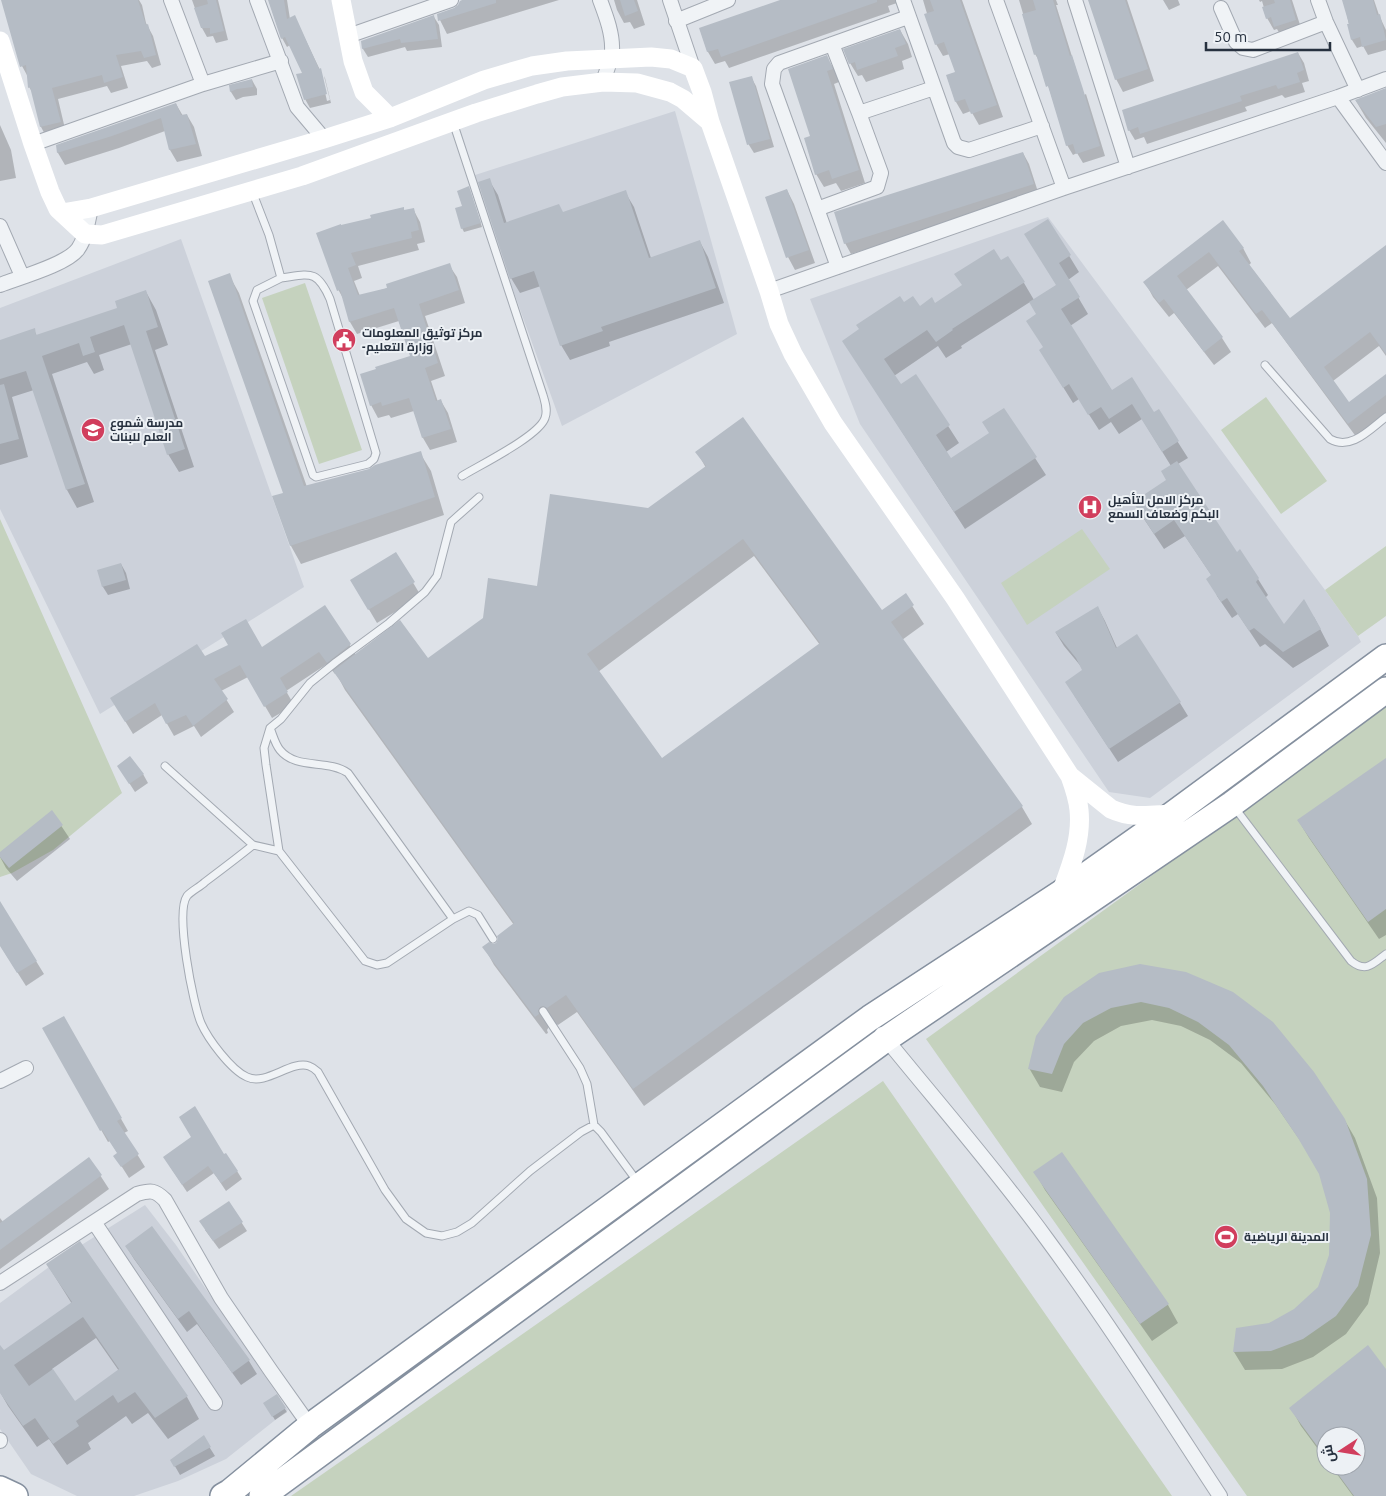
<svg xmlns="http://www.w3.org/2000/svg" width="1386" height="1496" viewBox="0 0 1386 1496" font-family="Ubuntu,Cairo,sans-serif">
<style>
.built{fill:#ccd1da}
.green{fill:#c5d2be;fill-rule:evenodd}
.shadow{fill:#0003;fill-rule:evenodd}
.building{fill:#b5bcc5;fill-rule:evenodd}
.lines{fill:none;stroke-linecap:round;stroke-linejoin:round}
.lane-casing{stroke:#a3a9b2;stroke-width:9}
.street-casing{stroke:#a3a9b2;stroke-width:16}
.highway-casing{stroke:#85909f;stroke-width:28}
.lane{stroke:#f0f3f6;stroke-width:7}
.street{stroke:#f0f3f6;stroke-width:14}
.secondary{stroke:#fff;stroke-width:19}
.highway{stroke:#fff;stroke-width:25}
.labels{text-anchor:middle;stroke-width:4;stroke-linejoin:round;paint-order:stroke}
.poi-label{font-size:12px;font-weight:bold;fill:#27313f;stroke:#edf1f5;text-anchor:start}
</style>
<rect width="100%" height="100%" fill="#dee2e8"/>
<!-- built -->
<path class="built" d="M675,111L737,334L562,426L472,176Z
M1048,217L1325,590L1358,636L1361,642L1150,798L1109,792L860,424L810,299Z
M181,239L304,587L100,714L0,509V308Z
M145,1205L176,1245L288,1410L226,1459L178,1481L134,1496H77L31,1474L0,1429V1303L64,1256Z"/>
<!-- green -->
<path class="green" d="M305,283L362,450L319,464L262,298Z
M1266,397L1327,481L1281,514L1221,430Z
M0,519L122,793L53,850L12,873L0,877Z
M1082,529L1110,569L1027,625L1001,583Z
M1386,546V616L1358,636L1325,590Z
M1386,706V1496H1247L926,1039ZM1326,1436H1356V1466H1326Z
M883,1081L1172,1496H291L370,1441Z"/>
<!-- shadow -->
<path class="shadow" d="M2,0H139L142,5L146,23L153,36L161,65L152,68L147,61L121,66L128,88L111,93L107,86L58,99L66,133L47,138L41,127L33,93L29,87L28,77L22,66Z
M192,0H218L228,40L216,43L213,36L207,37L202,28Z
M269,0H287L290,19L299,26L320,70L327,101L330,100L324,76L325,78L331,103L310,108L305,99L303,73L290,45L287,47L282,38Z
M467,0H559L447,34L440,20Z
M614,0H637L645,25L634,29L630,22L624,23L617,10Z
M784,0H896L897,3L888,6L890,12L729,68L725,61L715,64L708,52L701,29Z
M923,0H962L1003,117L979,125L971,111L963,114L956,102L947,76L956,73L950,54L943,56L936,44Z
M1019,0H1056L1058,5H1056L1084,95L1086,94L1105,156L1083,163L1077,153L1073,155L1067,145L1050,91L1040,62L1035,54Z
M1090,0H1127L1154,81L1123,92L1116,79Z
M1163,0H1178L1180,5L1169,10Z
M1259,0H1292L1302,31L1282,38L1277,29L1274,30L1267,18L1262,1L1260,2Z
M1344,0H1374L1379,15L1386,30V50L1368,55L1363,46L1357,48L1352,40Z
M434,17L439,25L442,47L407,51L405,47L368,57L363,49L362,42Z
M900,30L908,44L912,57L902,61L904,69L866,82L862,75L858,76L850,63Z
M1298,53L1304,63L1309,81L1302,83L1305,92L1285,98L1282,95L1245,107L1247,111L1147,144L1144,137L1135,140L1129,130Z
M826,57L834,69L839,82L834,84L865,183L841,191L836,183L824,187L816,174L811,137Z
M751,77L756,86L774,147L754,153L749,145L730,83Z
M252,80L257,89V95L243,97L236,100L231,92V86Z
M1386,90V143L1366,118L1356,101Z
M176,104L183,116L187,115L194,127L202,156L177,162L170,150L165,131L119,148L65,165L58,153L57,146Z
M0,125L11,150L16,178L0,181Z
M1023,153L1029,164L1039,195L851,254L845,243Z
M489,180L498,195L507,224L563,213L625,192L634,207L651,258L700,242L708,257L724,303L609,342L610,346L570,360L561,345L541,286L520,293L511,278Z
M787,190L794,204L815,263L795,270L788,257Z
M470,191L482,227L464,232L462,228L464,207Z
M403,208L405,211L413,209L420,222L425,242L417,244L419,250L358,266L362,278L354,281L360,296L388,288L449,265L457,277L465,303L425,316L445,376L431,381L438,402L441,401L448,413L457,442L430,450L423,438L414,411L391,418L389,415L378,418L371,405L412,357L399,321L357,334L350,322L344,300L339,291L317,234L373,219Z
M1048,221L1079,272L1068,280L1088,314L1070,326L1112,391L1154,414L1158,411L1188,458L1178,464L1236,554L1258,579L1268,595L1265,598L1284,626L1314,617L1329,646L1293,668L1265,644L1260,647L1238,614L1232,618L1217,596L1212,576L1185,536L1164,549L1144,519L1168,480L1171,466L1142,419L1119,434L1111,422L1099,430L1079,399L1073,403L1050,366L1044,348L1038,315L1030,302L961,346L962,348L946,358L938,346L894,376L900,386L916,376L959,443L946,452L951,460L990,434L1004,410L1046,475L965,529L844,342L904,303L919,307L935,304L1001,262L1024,283L1034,300L1057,285Z
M1223,222L1243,248L1251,263L1249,265L1290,319L1386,253V356L1379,346L1333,381L1349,404L1386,376V416L1357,438L1272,323L1265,328L1218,266L1186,290L1222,338L1231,352L1214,365L1174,313L1169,317L1153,297L1145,282Z
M229,275L239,293L307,487L370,470L420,453L431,471L444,515L301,564L291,546L274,497L284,494Z
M146,292L156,310L168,345L155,350L194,467L179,472L168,454L132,344L99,355L104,370L94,374L87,362L52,374L94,502L77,508L67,490L34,390L12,397L28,457L0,465V357L34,330L37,336L119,309Z
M697,452L882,612L905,595L924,624L902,640L1022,807L1032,824L644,1106L577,1012L558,1025L554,1023L550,1025L547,1030L548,1033L546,1034L494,965L484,947L497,944L514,925L345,690L336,673L335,674L327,664L286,691L294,705L272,718L248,677L221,691L234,712L201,737L194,726L174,736L162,715L133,734L119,711L204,657L262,649L325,607L356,655L427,660L538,587L706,468ZM754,556L820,645L662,759L598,672Z
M396,554L421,596L377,623L352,581Z
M121,564L126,573L130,589L108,595L103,587L99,571Z
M1098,608L1105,621L1117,648L1180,703L1188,716L1118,762L1074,695L1084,670L1064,646L1056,633Z
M1386,769V935L1379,939L1309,838L1298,820Z
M143,774L148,783L135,792L124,775Z
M52,812L70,839L17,881L6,868L0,857V853Z
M0,913L36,961L44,974L26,986L0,945Z
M1140,965L1344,1119L1355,1138L1377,1198L1380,1253L1368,1304L1346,1334L1313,1357L1282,1369L1245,1370L1234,1352L1270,1324L1295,1310L1319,1288L1330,1256L1331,1213L1320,1174L1308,1152L1275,1104L1241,1063L1210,1040L1181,1026L1152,1020L1121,1026L1094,1041L1074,1062L1062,1092L1040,1087L1029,1068Z
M63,1017L128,1131L124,1133L145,1167L129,1178L115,1156L118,1154L110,1141L108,1142L44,1029Z
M224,1156L237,1171L242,1179L226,1191L214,1173L187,1192L169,1165Z
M89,1158L109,1189L0,1269V1218L3,1222Z
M1035,1172L1168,1305L1178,1323L1152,1341L1045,1190Z
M229,1203L247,1231L219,1249L205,1230Z
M80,1243L187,1397L199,1419L168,1439L148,1413L132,1424L126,1416L88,1443L91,1449L67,1465L49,1439L37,1447L8,1406L0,1392V1355L72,1304L47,1264ZM96,1338L119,1371L75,1402L52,1369Z
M126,1246L249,1361L257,1374L241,1385L197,1324L187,1332L134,1259Z
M1386,1371V1496H1353L1331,1466H1356V1436H1326V1460L1301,1426L1291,1408Z
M276,1396L287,1412L275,1420L265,1403Z
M203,1437L215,1456L180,1475L172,1461Z"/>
<!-- building -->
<path class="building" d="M1,0H138L146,25L148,24L156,55L144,58L141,51L116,55L123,77L104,83L102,75L52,88L61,122L40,127L30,87L28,88L26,65L20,67Z
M207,0H216L224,31L210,34V28H201L194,8L208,4Z
M268,0H284L287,19L295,15L319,69L321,68L327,94L304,100L296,74L302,73L285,37L281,39Z
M462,0H496V3L438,21L437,14L454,8L458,5L460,1Z
M620,0H634L638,11L625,16Z
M780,0H877V2L721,57L718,49L707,52L699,28Z
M930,0H960L997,105L971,114L965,99L955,102L946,75L955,72L944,42L935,45L924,14L934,11Z
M1033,0H1053L1070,56L1072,55L1083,89L1100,146L1076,154L1073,144L1066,146L1048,86L1046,87L1036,54L1034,55L1022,14L1036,10Z
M1088,0H1125L1148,69L1115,80Z
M1274,0H1290L1296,20L1274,27L1271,17L1266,19L1262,7L1275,3Z
M1342,0H1373L1377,15L1380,14L1386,40L1362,47L1360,37L1351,40L1347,24H1349Z
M434,15L438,39L401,43L400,39L362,49L361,41Z
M900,29L906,44L895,48L898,56L857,70L855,62L849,64L843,49Z
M1298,52L1304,70L1297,73L1300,82L1278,89L1276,85L1240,96L1242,101L1140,134L1138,127L1128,131L1122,110Z
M827,55L833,69L827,71L859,170L832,179L829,170L815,175L804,138L810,136L788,69Z
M752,76L770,139L747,145L729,82Z
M252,79L253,87L237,89L230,92L229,85Z
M1386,88V124L1376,127L1355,100Z
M176,103L181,115L187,114L196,144L169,150L161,118L112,136L57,153L56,145Z
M1023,152L1034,184L844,244L834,212Z
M490,178L504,223L559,204L563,212L626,190L649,258L700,240L716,288L601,327L603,331L560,346L534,271L510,279L478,182Z
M469,186L481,223L461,229L455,208L462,206L457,191Z
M787,189L809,250L786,258L765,197Z
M404,207V210L414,208L419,230L411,232L412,238L351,253L356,265L348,268L358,295L387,288L386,284L450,263L459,290L419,304L438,363L425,368L436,401L441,399L451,429L422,438L409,398L382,406L381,402L370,406L360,374L376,369L375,367L410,356L394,308L349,322L340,290L337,291L316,233L341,224V225L371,218L370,215Z
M1048,219L1071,255L1059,263L1080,297L1061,309L1112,390L1132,377L1154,412L1159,409L1179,441L1162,452L1132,404L1109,419L1101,407L1088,415L1069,384L1063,388L1039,350L1043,347L1026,321L1036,314L1029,302L1056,285L1024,234Z
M1223,220L1244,248L1239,251L1290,318L1386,245V354L1370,332L1324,367L1349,402L1386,374V395L1348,424L1262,310L1256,314L1209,252L1177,276L1223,337L1204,352L1164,299L1159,303L1143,282Z
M994,249L1001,260L1008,256L1025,282L952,329L953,330L936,342L927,330L884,359L901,384L916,374L950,425L936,435L951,458L989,433L982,422L1004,408L1037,457L954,512L842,341L859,329L856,325L900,296L904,302L913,296L920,306L932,297L935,303L962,285L954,274Z
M230,273L304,486L369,469L375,465L421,451L435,497L290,546L272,496L283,493L208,281Z
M146,290L158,327L146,331L185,449L167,455L124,325L90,337L95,352L83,356L79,343L42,356L85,484L66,490L26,371L0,379V340L35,328L36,335L117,308L115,301Z
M4,384L19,439L0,444V385Z
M743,417L882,610L906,593L914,605L891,622L1023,806L633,1089L566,995L547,1008L543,1006L540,1007L538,1011L539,1014L535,1017L482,947L489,942L493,944L496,943L498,939L497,936L514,923L333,671L400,620L428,658L483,618L488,578L537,586L550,494L648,508L706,466L695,452ZM743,539L820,643L662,758L587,654Z
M1177,461L1237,552L1240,549L1259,578L1256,582L1284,624L1304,599L1321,629L1283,652L1254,628L1249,631L1227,598L1221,602L1206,579L1211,575L1174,520L1154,534L1133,502L1166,480L1161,471Z
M396,552L415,582L368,610L350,580Z
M121,563L126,580L102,587L97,570Z
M325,605L351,644L327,663L319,652L280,678L288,692L264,707L240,665L214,679L228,699L193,726L186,715L166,724L155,703L125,722L110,698L197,644L205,656L228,645L221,633L246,619L262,647Z
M1098,606L1116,648L1137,634L1181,702L1109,749L1065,682L1082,670L1076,658L1055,632Z
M130,756L144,774L129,784L117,766Z
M1386,758V909L1368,922L1297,820Z
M52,810L63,825L9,868L0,857V852Z
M0,901L37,961L17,973L0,946Z
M1140,964L1186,972L1233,992L1273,1022L1314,1072L1345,1119L1367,1179L1371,1235L1358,1286L1336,1316L1303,1339L1271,1351L1233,1352L1236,1328L1269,1323L1294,1309L1318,1287L1329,1255L1330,1213L1319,1174L1298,1138L1263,1086L1229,1045L1198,1022L1169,1008L1141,1002L1111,1008L1083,1023L1064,1044L1052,1074L1028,1069L1036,1036L1064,997L1099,973Z
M64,1016L122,1118L117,1121L139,1154L121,1167L113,1156L117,1153L102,1130L100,1131L42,1028Z
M195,1106L224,1154L226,1153L238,1171L221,1183L208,1166L182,1185L163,1157L191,1137L179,1117Z
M1062,1152L1169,1304L1140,1324L1033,1172Z
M89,1157L102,1175L0,1250V1223Z
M229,1201L243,1222L213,1241L199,1221Z
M152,1226L250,1360L232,1373L189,1311L178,1319L125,1246Z
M80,1241L188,1396L155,1418L135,1392L118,1403L113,1395L76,1421L79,1426L53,1444L35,1418L23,1426L0,1393V1345L4,1350L72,1302L46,1264ZM83,1317L119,1369L75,1401L53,1369L29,1386L14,1365Z
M1368,1345L1386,1369V1496H1354L1332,1466H1356V1436H1326V1458L1289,1408Z
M277,1394L286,1408L272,1417L263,1403Z
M204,1435L211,1447L174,1467L170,1460Z"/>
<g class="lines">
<!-- lane casing -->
<g class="lane-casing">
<path id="lane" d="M453,122L543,395C545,402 548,410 545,418C539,436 480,465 462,476
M252,191L269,235L281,278C310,274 317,269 330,299L376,453L374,459L368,464L316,477L313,475L253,301L257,290L281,278
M1265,365L1330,439C1351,451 1370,429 1386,417
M479,497L451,522L437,576L425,592L389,623L336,662L310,683L281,719L270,728C273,735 275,744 280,750C296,770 328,759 348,773L453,919L469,911L478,915L493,939
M270,728L264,748L266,765L279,851
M165,766L253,845
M1235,808L1351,961C1366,973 1373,964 1386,954
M453,919L387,963L377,965L365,961L279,851L253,845C237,858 221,870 205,882C200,887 191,891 187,896C175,913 193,1004 201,1023C208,1039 231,1070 247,1077C266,1086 291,1060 309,1066C312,1067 316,1070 318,1072L385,1190L406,1219L426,1233L442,1236L457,1232L472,1223L530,1171L581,1132L594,1125L601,1132L637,1181
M543,1011L580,1068L587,1084L594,1125"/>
</g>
<!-- street casing -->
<g class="street-casing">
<path id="street" d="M171,0L203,84
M257,0L297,107L324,139
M600,0C606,16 613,34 612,51C611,61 606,72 603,82
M670,0L693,68
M903,0L954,143L958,147L969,150L1042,126
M996,0L1064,188
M1075,0L1128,167
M1318,0L1326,22L1358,90
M1221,8L1236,42L1243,48L1253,50L1326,22
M676,21L728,0
M348,36L451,0
M1338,97L1386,163
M859,113L934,88
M33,144L203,84L281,61
M817,209L877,187L881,173L859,113L832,44
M0,226L22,276
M838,267L772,84L774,69L779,63L908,17
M0,285C18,278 68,264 78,249C86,238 88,221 91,208
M769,291L1064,188L1338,97L1386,79
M882,1034C937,1102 995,1168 1046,1238C1108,1322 1163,1409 1220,1496
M0,1081L26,1068
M94,1222L215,1403
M0,1283L137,1194C151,1190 155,1190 165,1200L221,1298L271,1371L310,1426
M0,1440V1441"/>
</g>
<!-- highway casing -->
<g class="highway-casing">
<path id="highway" d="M0,1489L15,1496
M223,1496L230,1492L310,1426L870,1018L1061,893L1173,814L1386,657
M262,1496L886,1039L1232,804L1386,690"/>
</g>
<!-- lane -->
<use href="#lane" class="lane"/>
<!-- street -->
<use href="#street" class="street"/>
<!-- secondary -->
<path class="secondary" d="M341,0L353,61L364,92L390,118
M0,41L33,144L50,192L58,209L85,234L102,235L302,176L476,113L537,94L562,87L603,82L637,83L670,92L683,99L710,122
M62,213L91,208L324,139L390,118L484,80L532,66L567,61L651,57L671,59L693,68L702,92L710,122L769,291L779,324L793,354L833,423L955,598L1070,776C1074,787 1078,799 1079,810C1082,839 1071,866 1061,893
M1070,776L1111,809C1133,819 1150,815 1173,814"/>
<!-- highway -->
<use href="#highway" class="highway"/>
</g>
<!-- icons -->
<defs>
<g id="civic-disc" transform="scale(1.25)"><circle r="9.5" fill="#d13e5d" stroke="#edf1f5"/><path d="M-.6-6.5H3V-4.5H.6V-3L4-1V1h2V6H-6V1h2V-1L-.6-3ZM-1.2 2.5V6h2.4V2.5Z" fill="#fff"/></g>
<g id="school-disc" transform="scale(1.25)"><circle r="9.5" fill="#d13e5d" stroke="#edf1f5"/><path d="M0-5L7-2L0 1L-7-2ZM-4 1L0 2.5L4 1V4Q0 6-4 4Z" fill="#fff"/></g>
<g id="hospital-disc" transform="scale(1.25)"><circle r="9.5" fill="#d13e5d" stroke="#edf1f5"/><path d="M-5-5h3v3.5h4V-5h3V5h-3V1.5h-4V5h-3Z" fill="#fff"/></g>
<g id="stadium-disc" transform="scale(1.25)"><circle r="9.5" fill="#d13e5d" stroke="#edf1f5"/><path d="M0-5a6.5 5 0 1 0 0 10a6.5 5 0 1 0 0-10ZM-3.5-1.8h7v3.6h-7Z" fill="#fff"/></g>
</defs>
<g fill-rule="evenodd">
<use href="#civic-disc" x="344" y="340"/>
<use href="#school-disc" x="93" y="430"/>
<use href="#hospital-disc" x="1090" y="507"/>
<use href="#stadium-disc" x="1226" y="1237"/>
</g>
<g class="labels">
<!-- poi labels -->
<g class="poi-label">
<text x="362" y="337">مركز توثيق المعلومات<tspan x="362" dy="14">-وزارة التعليم</tspan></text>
<text x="110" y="427">مدرسة شموع<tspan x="110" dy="14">العلم للبنات</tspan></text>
<text x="1108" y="504">مركز الامل لتأهيل<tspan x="1108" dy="14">البكم وضعاف السمع</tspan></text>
<text x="1244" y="1241">المدينة الرياضية</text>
</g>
</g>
<!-- north arrow -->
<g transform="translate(1341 1451) rotate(258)"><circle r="24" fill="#edf1f5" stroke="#9ea4ac"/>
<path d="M0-4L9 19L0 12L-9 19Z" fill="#d13e5d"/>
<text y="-8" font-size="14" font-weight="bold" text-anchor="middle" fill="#27313f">ش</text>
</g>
<!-- scale -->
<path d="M1206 42v8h124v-8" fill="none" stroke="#27313f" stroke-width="2.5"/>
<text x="1214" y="42" font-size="15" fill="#27313f" stroke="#edf1f5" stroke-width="4" paint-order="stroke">50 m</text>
</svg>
